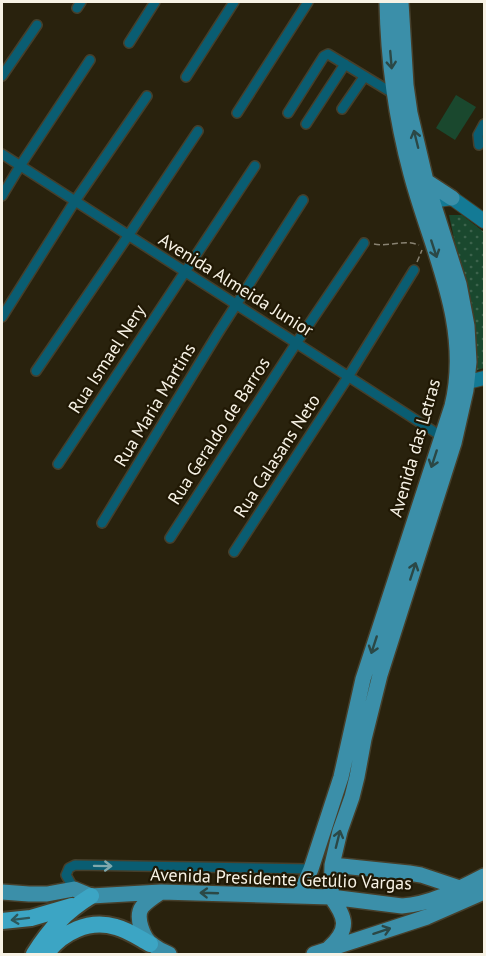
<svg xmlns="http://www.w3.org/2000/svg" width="486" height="956" viewBox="0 0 486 956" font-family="'PT Sans',sans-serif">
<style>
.grass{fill:url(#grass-dots)}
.pitch{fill:#1a482e}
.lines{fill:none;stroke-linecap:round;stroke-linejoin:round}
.street-casing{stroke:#463f2b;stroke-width:12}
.secondary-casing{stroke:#463f2b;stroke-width:16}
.primary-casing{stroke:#463f2b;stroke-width:18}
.highway-casing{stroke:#463f2b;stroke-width:20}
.path{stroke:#898372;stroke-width:1.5;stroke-dasharray:6 3;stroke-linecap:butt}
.street{stroke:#0a5d72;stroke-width:9}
.secondary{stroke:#137a95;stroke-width:14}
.primary{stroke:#3b8fa9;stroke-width:15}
.highway{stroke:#3ca5c4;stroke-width:16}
.oneway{stroke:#2b4846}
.oneway2{stroke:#80a8ac}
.oneway3{stroke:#2d575a}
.labels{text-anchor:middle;stroke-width:4.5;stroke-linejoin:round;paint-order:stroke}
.street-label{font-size:18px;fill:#f7f2e5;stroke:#201804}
</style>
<defs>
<pattern id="grass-dots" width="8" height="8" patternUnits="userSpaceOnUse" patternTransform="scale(1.5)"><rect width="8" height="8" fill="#1a482e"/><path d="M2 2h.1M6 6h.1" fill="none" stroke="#3c634c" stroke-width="1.8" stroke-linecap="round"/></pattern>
</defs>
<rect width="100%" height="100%" fill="#29220d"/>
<!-- grass -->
<path class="grass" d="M449,215H462L484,232V368L474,371L468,304Z"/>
<!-- pitch -->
<path class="pitch" d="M456,95L476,107L455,140L436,128Z"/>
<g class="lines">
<!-- street casing -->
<g class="street-casing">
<path id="street" d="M77,8L81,2
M129,43L155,2
M2,76L37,25
M186,77L234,2
M342,109L364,77
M237,113L308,2
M288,113L324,56L328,54L394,94
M306,124L345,64
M479,145L478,135L484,124
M2,154L444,438
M2,196L20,166L90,60
M2,317L75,201L147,96
M36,371L128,236L198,131
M58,464L255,166
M102,523L218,333L303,200
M170,538L297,342L364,243
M234,552L348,377L414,270
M74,889L66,875L69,868L75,865L311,869"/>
</g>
<!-- secondary casing -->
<g class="secondary-casing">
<path id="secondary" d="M423,207L438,200L452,198L484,221
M458,383L468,382L484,378"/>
</g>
<!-- primary casing -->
<g class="primary-casing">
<path id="primary" d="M426,181L452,198
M332,865L409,873L421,875L460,888
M2,892L29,894H47L74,889L91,896L161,892L331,897L402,906C431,904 459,889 484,876
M161,892C155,896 147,901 142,907C135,917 143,939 153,945C158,949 164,952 169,954
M299,896L311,869L341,777L363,679L452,406C472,325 431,250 411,174C396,118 388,60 387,2
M331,897L332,865L340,831L352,797L357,777L364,739L380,675L454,443L466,390L469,362L467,326L459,284L426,181L410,113L406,85L401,2
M329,948C350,929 346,917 331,897
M314,954L427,917L484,892"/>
</g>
<!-- highway casing -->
<g class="highway-casing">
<path id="highway" d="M2,921L31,918L72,906
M34,954C50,929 65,912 91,896
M46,954C62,932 89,919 116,927C128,930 139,938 150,944"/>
</g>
<!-- path -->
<path class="path" d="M374,244C390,247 404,239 419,245
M417,262L422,250"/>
<!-- street -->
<use href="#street" class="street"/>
<!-- secondary -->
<use href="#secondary" class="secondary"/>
<!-- primary -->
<use href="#primary" class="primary"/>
<!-- highway -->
<use href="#highway" class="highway"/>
</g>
<!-- one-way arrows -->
<defs><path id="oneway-shaft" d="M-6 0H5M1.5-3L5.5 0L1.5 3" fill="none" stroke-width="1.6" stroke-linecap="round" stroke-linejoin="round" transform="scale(1.5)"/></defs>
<g class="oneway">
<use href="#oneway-shaft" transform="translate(391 60) rotate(85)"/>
<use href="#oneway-shaft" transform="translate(416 139) rotate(-104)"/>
<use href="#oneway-shaft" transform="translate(434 249) rotate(72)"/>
<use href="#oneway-shaft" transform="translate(434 459) rotate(108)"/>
<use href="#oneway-shaft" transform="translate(413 571) rotate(-72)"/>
<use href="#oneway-shaft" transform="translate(374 645) rotate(108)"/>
<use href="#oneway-shaft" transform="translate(338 839) rotate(-76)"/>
<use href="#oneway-shaft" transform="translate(209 893) rotate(-178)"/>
<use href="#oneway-shaft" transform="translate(382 931) rotate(-18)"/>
</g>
<use class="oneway2" href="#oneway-shaft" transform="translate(103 866) rotate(1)"/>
<use class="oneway3" href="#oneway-shaft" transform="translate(20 919) rotate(173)"/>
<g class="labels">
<!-- street labels -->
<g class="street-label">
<text transform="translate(236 285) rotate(32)" y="6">Avenida Almeida Junior</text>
<text transform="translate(107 359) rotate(-57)" y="6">Rua Ismael Nery</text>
<text transform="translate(155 405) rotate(-59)" y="6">Rua Maria Martins</text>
<text transform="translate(219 431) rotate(-57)" y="6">Rua Geraldo de Barros</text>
<text transform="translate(415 448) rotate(-74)" y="6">Avenida das Letras</text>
<text transform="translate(277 456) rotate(-57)" y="6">Rua Calasans Neto</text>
<text transform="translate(281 879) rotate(2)" y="6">Avenida Presidente Getúlio Vargas</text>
</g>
</g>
<!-- border -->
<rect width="486" height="956" fill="none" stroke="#f7f2e5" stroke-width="6"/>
</svg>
